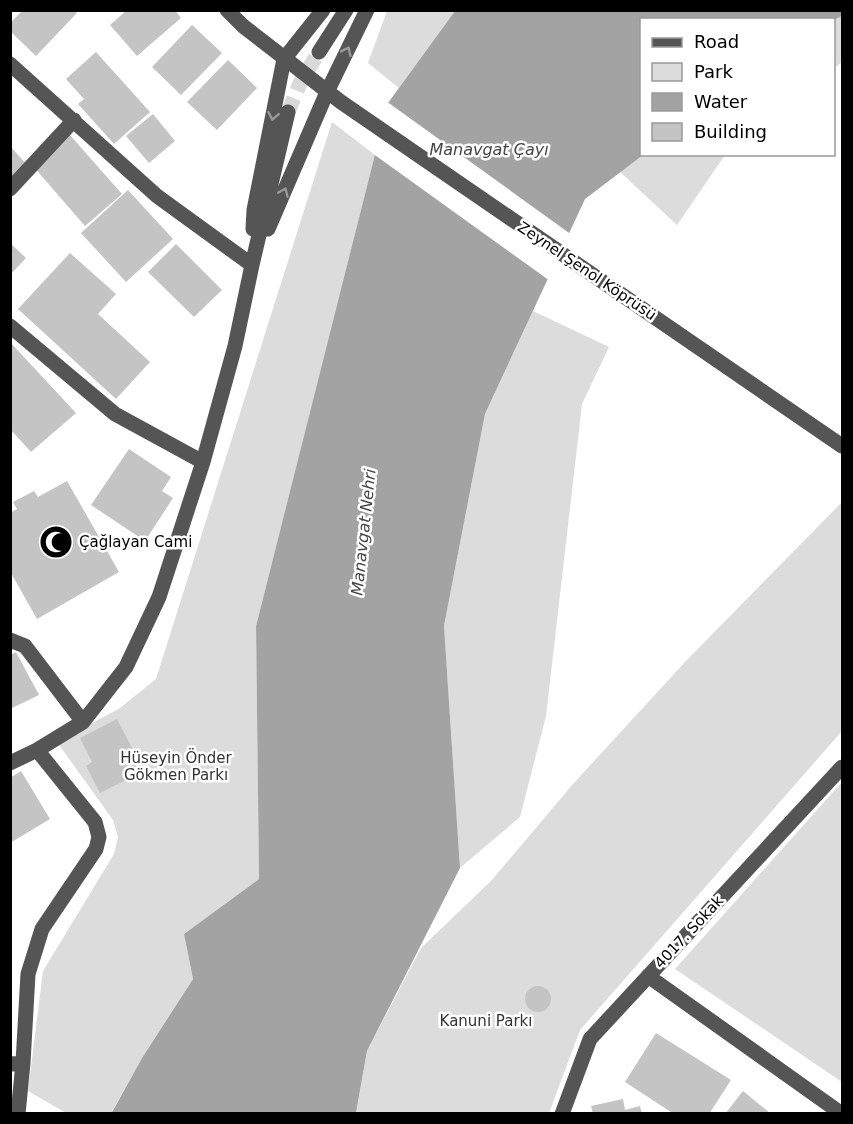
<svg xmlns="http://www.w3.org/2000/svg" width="853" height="1124" viewBox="0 0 853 1124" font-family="'DejaVu Sans',sans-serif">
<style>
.green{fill:#dcdcdc}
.water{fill:#a3a3a3}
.pier{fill:#fff}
.building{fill:#c4c4c4}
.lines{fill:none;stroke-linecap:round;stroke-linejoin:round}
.minor-tunnel{stroke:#d9d9d9;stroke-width:15;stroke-dasharray:15 8;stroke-linecap:butt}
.minor{stroke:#555;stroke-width:15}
.oneway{stroke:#999}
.labels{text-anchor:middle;stroke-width:5;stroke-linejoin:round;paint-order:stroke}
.street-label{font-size:15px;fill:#000;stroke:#fff}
.poi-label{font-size:15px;fill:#000;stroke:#fff;text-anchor:start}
.park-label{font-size:15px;fill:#333;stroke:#fff}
.water-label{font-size:16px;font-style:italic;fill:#444;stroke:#fff}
</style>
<rect width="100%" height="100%" fill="#fff"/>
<!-- green -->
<path class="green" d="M387,11H455L399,88L368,63Z
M842,16V62L834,68V20Z
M332,122L375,155L256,626L259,879L184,934L193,979L142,1058L111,1113H66L28,1091L43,971L114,854L118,837L113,820L57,742L120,708L156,679Z
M643,155V154L725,155L677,225L620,172Z
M533,311L609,347L582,404L546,716L520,817L460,868L444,626L485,414Z
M842,502V731L580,1030L549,1113L356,1114L367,1051L421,948L491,881L573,784L685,662Z
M842,782V1082L675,969Z"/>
<!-- water -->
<path class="water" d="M455,11H842V16L834,20H642L643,155L585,199L485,414L444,626L460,868L367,1051L356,1113L111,1114L142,1058L193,979L184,934L259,879L256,626L388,103Z"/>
<!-- pier -->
<path class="pier" d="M386,101L572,235L550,281L372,153Z"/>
<!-- building -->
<path class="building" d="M23,10H74L77,13L36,56L10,31V23Z
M127,10H175L181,18L137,56L110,25Z
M192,25L222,53L181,95L152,67Z
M96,52L150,112L114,144L78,104L84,99L66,79Z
M228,60L257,88L217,130L187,102Z
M153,114L175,141L149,163L126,136Z
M69,134L122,194L85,226L33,166Z
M10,146L28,166L10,181Z
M128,190L173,239L126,282L81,233Z
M10,243L26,258L10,275Z
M176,244L222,290L194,317L148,272Z
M70,253L116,294L98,314L150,362L116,399L18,309Z
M10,342L76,413L31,452L10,429Z
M129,449L171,477L162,491L173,498L145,541L91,505Z
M67,481L119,572L37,619L10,571V513L17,509L13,502L34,491L38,497Z
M16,652L39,695L10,709V655Z
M117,719L144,771L100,793L86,766L92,762L80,738Z
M21,771L50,819L10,843V778Z
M525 999a13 13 0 1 1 26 0a13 13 0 1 1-26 0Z
M656,1033L731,1080L709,1114H674L625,1082Z
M743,1091L771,1114H725Z
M623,1099L625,1110L640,1106L642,1114H593L591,1106Z"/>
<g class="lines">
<!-- minor-tunnel -->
<path class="minor-tunnel" d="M288,112L301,81L319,52"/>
<!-- minor -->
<path class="minor" d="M227,10L243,26L341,102L842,446
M319,52L346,10
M10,64L157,196L252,265
M10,189L74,120
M253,229L254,210L284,59L323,10
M268,229L327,92L367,10
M10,326L115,414L203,462
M10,640L25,646L83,722
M10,763L37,750L83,722L126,667L159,597L203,462L235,346L252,265L288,112
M648,976L842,1114
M10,1064L23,1063L28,974L42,929L96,849L99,837L95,822L37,750
M18,1114L23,1063
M562,1114L590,1039L842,767"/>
</g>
<!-- one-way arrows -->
<defs><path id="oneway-chevron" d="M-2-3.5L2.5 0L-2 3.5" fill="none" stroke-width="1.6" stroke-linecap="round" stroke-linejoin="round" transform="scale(1.5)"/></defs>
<g class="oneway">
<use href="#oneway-chevron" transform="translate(347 51) rotate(-64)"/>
<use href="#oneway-chevron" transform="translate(273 116) rotate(101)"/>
<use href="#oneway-chevron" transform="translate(284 192) rotate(-67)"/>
</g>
<!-- icons -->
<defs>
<g id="mosque-disc" transform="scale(1.725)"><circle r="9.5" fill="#000" stroke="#fff"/><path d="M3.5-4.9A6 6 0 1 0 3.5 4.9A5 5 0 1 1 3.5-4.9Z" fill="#fff"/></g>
</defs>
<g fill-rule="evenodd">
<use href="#mosque-disc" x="56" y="542"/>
</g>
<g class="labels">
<!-- street labels -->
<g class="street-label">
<text transform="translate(587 271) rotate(34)" y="5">Zeynel Şenol Köprüsü</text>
<text transform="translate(689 932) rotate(-47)" y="5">4017. Sokak</text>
</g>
<!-- poi labels -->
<g class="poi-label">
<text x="79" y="547">Çağlayan Cami</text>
</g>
<!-- park labels -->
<g class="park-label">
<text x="176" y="763">Hüseyin Önder<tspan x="176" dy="17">Gökmen Parkı</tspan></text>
<text x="486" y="1026">Kanuni Parkı</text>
</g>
<!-- water labels -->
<g class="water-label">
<text x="489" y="155">Manavgat Çayı</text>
<text transform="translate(363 532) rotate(-84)" y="6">Manavgat Nehri</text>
</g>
</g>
<!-- border -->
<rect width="853" height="1124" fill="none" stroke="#000000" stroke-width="24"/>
<!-- legend -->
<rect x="640" y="18" width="195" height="138" fill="#ffffff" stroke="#999999" stroke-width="1.5"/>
<rect x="652" y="38" width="30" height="9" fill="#555555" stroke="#999999" stroke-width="1.5"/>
<text x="694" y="48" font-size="18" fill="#000000">Road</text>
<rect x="652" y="63" width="30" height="18" fill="#dcdcdc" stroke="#999999" stroke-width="1.5"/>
<text x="694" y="78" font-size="18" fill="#000000">Park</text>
<rect x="652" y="93" width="30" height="18" fill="#a3a3a3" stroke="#999999" stroke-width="1.5"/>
<text x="694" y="108" font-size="18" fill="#000000">Water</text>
<rect x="652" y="123" width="30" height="18" fill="#c4c4c4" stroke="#999999" stroke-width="1.5"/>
<text x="694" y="138" font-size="18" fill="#000000">Building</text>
</svg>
